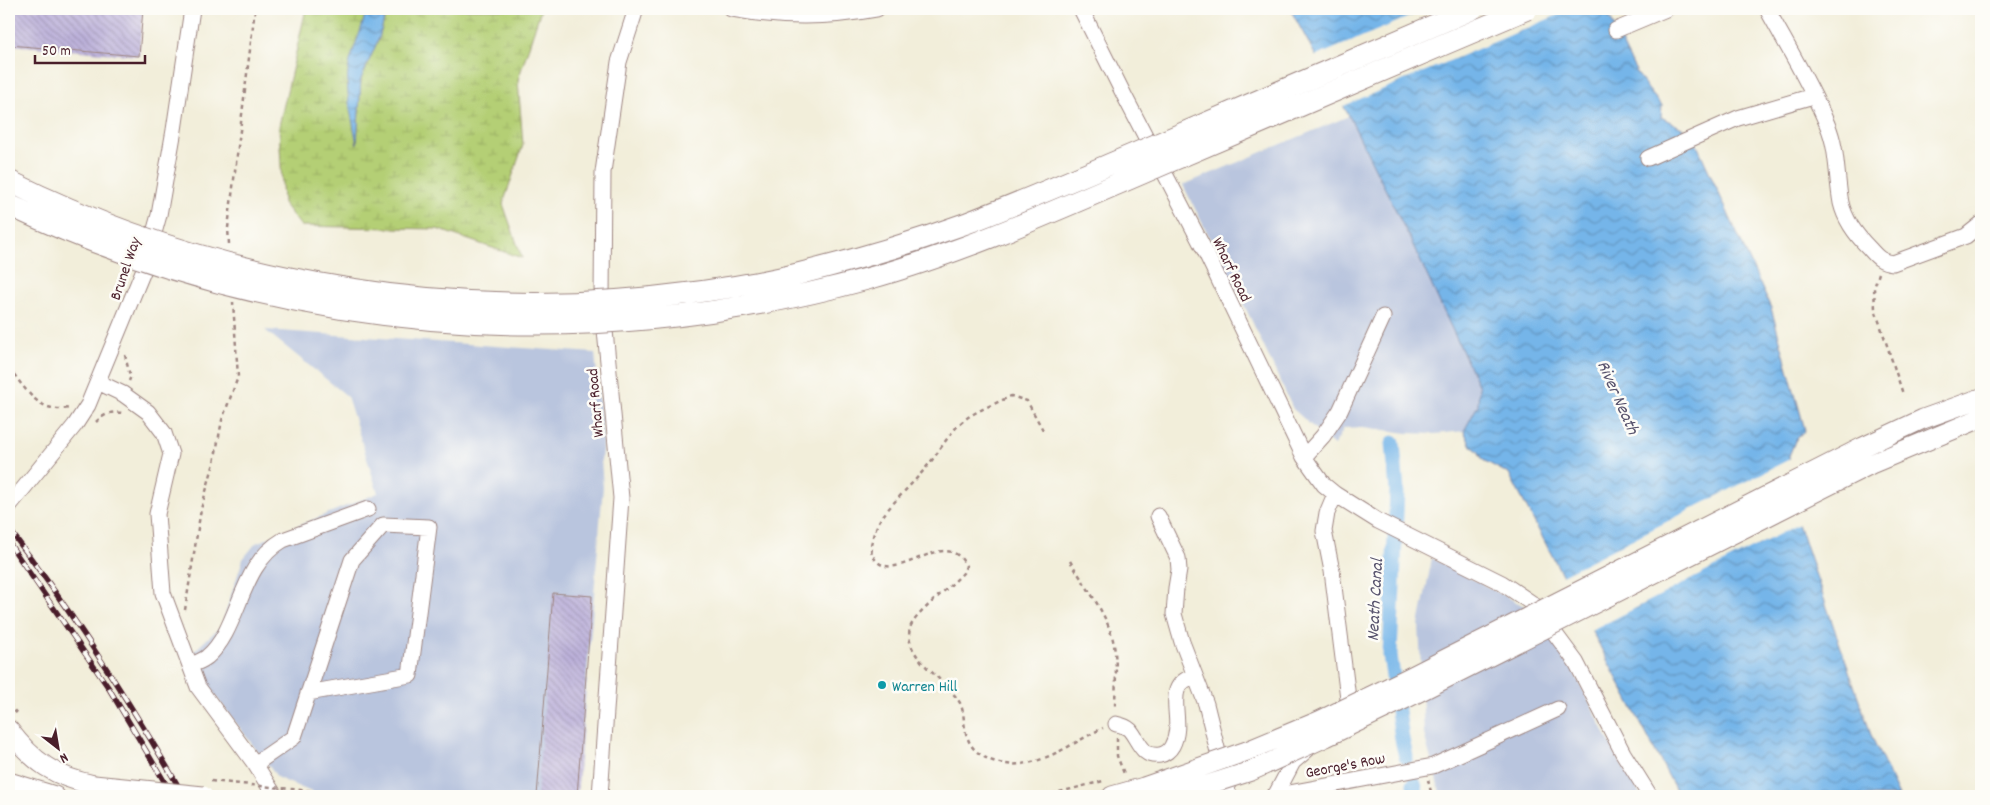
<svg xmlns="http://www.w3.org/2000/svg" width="1990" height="805" viewBox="0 0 1990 805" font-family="Dekko,sans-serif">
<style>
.industrial{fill:#b9c5de}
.wetland{fill:url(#wetland-marsh);stroke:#7f7750}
.water{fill:url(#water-waves);stroke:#606a8a}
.pier{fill:#f2eeda}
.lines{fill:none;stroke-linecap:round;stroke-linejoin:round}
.canal{stroke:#75b5e9;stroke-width:15}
.building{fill:url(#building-back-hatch)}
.minor-casing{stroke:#9e8682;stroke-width:17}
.major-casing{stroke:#9e8682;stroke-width:21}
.path{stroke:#9e8682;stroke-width:2.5;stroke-dasharray:4 4;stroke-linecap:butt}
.minor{stroke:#fff;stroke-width:15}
.major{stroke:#fff;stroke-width:19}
.rail-casing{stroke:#4a1f2b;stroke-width:5.5}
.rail{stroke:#fdfcf7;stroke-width:4;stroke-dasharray:11;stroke-linecap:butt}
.major-bridge-casing{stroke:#9e8682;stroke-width:21;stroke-linecap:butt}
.highway-bridge-casing{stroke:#9e8682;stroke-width:23;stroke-linecap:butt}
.path-bridge{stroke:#9e8682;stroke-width:2.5;stroke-dasharray:4 4;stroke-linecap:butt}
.major-bridge{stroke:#fff;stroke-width:19}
.highway-bridge{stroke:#fff;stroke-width:21}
.culture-dot{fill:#0f9aa8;stroke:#fdfcf7;stroke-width:2}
.labels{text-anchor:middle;stroke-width:5;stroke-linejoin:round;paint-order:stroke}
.street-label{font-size:16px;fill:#4a1f2b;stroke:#fdfcf7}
.culture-label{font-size:16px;fill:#0d838f;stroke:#fdfcf7;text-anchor:start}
.water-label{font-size:18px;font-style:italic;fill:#59546e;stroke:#fdfcf7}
</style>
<defs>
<pattern id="wetland-marsh" width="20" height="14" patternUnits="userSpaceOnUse" patternTransform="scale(1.25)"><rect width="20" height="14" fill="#b4cf75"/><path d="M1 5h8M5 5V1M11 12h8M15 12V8" fill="none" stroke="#9cb165"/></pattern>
<pattern id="water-waves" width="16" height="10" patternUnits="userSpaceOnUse" patternTransform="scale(1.25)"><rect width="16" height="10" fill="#75b5e9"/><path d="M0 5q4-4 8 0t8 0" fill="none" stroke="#6293bd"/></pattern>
<pattern id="building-back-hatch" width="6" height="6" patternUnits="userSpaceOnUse" patternTransform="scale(1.25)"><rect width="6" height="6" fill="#bbb0da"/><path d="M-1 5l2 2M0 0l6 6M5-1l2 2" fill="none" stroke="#9a8fb1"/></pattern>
</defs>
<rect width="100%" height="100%" fill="#fdfcf7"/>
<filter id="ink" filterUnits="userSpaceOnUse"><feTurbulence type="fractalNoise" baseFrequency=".02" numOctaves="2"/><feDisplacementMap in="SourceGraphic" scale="10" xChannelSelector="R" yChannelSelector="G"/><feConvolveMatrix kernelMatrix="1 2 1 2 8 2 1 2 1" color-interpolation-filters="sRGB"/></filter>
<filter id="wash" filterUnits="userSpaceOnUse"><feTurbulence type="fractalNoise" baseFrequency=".0096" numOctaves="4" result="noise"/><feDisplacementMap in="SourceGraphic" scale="20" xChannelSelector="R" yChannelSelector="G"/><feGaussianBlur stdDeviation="1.12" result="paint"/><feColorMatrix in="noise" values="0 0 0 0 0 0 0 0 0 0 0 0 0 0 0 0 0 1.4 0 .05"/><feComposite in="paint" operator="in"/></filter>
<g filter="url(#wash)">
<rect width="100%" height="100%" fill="#f2eeda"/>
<!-- industrial -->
<path class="industrial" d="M1349,116L1412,243L1479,387L1478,405L1464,431L1435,434L1407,433L1363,427L1344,428L1334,446L1293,409L1250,317L1183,185Z
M265,330L595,353L603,441L601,460L603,487L577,796H321L278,778L200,676L191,654L221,626L243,559L256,543L378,493L347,396Z
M1432,558L1526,607L1560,644L1616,755L1641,796H1441L1424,734L1419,625Z"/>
<!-- wetland -->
<path class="wetland" d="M306,9H366L364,24L350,62L357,140L361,79L379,38L387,9H541L518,80L523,145L503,204L522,258L437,229L301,226L283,203L279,126Z"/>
<!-- water -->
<path class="water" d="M366,9H387L379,38L361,79L357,144C352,117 343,88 350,61C355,43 363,28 366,9Z
M1290,9H1606C1622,42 1635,79 1662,105L1661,117L1686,130L1697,145L1771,308L1805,430L1795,441L1789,456L1798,524L1872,737L1899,796H1679L1509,474L1483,460L1478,451L1471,446L1464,431L1478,405L1479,387L1412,243L1349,116Z"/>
<!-- pier -->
<path class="pier" d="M1428,9H1572L1341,107L1314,57Z
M1792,458L1801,523L1589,632L1560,576Z"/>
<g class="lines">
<!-- canal -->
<path class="canal" d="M1393,443L1397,491L1390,655L1402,739L1406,757
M1414,784L1417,796"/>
</g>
<g id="blocks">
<!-- building -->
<path class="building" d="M9,9H143L139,56L9,45Z
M553,593L592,596L577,796H537Z"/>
</g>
</g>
<g filter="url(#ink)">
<use href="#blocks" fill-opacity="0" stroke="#9e8682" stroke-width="1"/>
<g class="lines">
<!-- minor casing -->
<g class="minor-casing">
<path id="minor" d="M731,9C778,18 830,18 877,9
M1081,9L1125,97L1205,251L1304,457L1324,485L1335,494L1378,521L1502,583L1533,604L1576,662L1623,753L1650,796
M1767,9C1787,46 1811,85 1827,124C1838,149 1836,176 1841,203C1845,220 1856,235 1869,248C1877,257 1881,262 1893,263L1966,236L1981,224
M1616,30L1666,9
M1648,158L1738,118L1813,96
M98,382L123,394L148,412L164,433L171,454L157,514L163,593L198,687L255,764L275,796
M1304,457L1323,436L1340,411L1383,317
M1335,494L1327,513L1324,531L1332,571L1348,698L1346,716
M9,506L75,425L88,405L144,269L159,215L174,130L192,9
M1158,516L1178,558L1179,570L1176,588L1174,614L1182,642L1206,704L1229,796
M190,666C195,663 202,661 207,657C241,628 238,566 283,540L368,509
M1116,724C1121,725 1126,726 1130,730C1139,741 1142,758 1160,755C1165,754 1170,750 1172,746C1187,719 1159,686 1195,676
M255,764L294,737L352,560L383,525L429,527L410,675L308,693
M600,796L621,498L602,299L603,172L619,62L636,9
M1273,796L1433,766L1558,709
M1275,796L1293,762L1308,749"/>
</g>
<!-- major casing -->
<g class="major-casing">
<path id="major" d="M9,730C33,762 55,777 94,785
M9,782L55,796
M1112,796L1144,787"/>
</g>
<!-- path -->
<path class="path" d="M229,244L228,228L255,9
M1879,273L1874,288L1875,309L1903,394
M125,355L129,372L131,376L129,381
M9,368C26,389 38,414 69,408
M96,422C104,414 112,411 122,413
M1043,430L1027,401L1011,396C997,403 980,409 967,418C950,430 941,450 928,465C913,484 894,500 880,520C877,525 873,534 872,541C870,547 871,554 875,559C896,587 946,524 966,566L963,573C951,587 914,614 910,628C904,653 933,671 947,687C952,693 958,698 961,705C965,716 963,728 968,739C972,750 982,757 993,761C1032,775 1069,744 1103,728
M1070,561C1084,584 1107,614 1113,640C1118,663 1115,687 1115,710
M185,610L201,509L214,463L222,420L238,377L233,302
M9,704L18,715
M1117,738V756L1125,776
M1428,780L1432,796
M1044,796L1103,781"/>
<!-- minor -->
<use href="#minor" class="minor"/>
<!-- major -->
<use href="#major" class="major"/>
<!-- rail casing -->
<g class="rail-casing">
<path id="rail" d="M9,529C73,613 131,704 184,796
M9,543L108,687L173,796"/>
</g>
<!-- rail -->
<use href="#rail" class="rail"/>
<!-- major-bridge casing -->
<g class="major-bridge-casing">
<path id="major-bridge" d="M94,785L203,796
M1144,787L1247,751L1319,721L1406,679L1863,447L1923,419L1981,398
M1173,796L1251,771L1326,737L1407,698L1871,464L1981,418"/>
</g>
<!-- highway-bridge casing -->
<g class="highway-bridge-casing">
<path id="highway-bridge" d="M9,181C217,285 461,324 691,293C727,288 763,283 798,274C855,260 912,243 967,223C1030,199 1091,172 1153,146C1259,100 1365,54 1472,9
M9,205C280,333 578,358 867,279C968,251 1063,207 1159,166C1281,114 1404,61 1527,9"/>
</g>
<!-- path-bridge -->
<path class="path-bridge" d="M211,781L361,796"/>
<!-- major-bridge -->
<use href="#major-bridge" class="major-bridge"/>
<!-- highway-bridge -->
<use href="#highway-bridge" class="highway-bridge"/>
</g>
</g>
<!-- markers -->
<circle class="culture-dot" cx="882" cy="685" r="5"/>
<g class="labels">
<!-- street labels -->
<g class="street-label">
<text transform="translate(124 268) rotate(-71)" y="6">Brunel Way</text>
<text transform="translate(1233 269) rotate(64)" y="6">Wharf Road</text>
<text transform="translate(594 403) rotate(-95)" y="6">Wharf Road</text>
<text transform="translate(1345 764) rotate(-11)" y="6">George's Row</text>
</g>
<!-- culture labels -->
<g class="culture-label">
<text x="892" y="691">Warren Hill</text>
</g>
<!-- water labels -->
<g class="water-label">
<text transform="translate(1619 397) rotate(66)" y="6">River Neath</text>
<text transform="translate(1374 600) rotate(-87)" y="6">Neath Canal</text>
</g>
</g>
<!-- margin -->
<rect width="1990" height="805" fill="none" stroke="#fdfcf7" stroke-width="30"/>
<!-- north arrow -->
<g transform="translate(58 748) rotate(149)" stroke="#fdfcf7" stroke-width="4" paint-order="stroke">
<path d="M0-4L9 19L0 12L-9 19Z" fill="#4a1f2b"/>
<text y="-8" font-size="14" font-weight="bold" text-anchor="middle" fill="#4a1f2b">N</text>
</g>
<!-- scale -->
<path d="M35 55v8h110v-8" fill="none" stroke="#4a1f2b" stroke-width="2.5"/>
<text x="42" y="55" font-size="15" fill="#4a1f2b" stroke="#fdfcf7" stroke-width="4" paint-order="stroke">50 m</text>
</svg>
